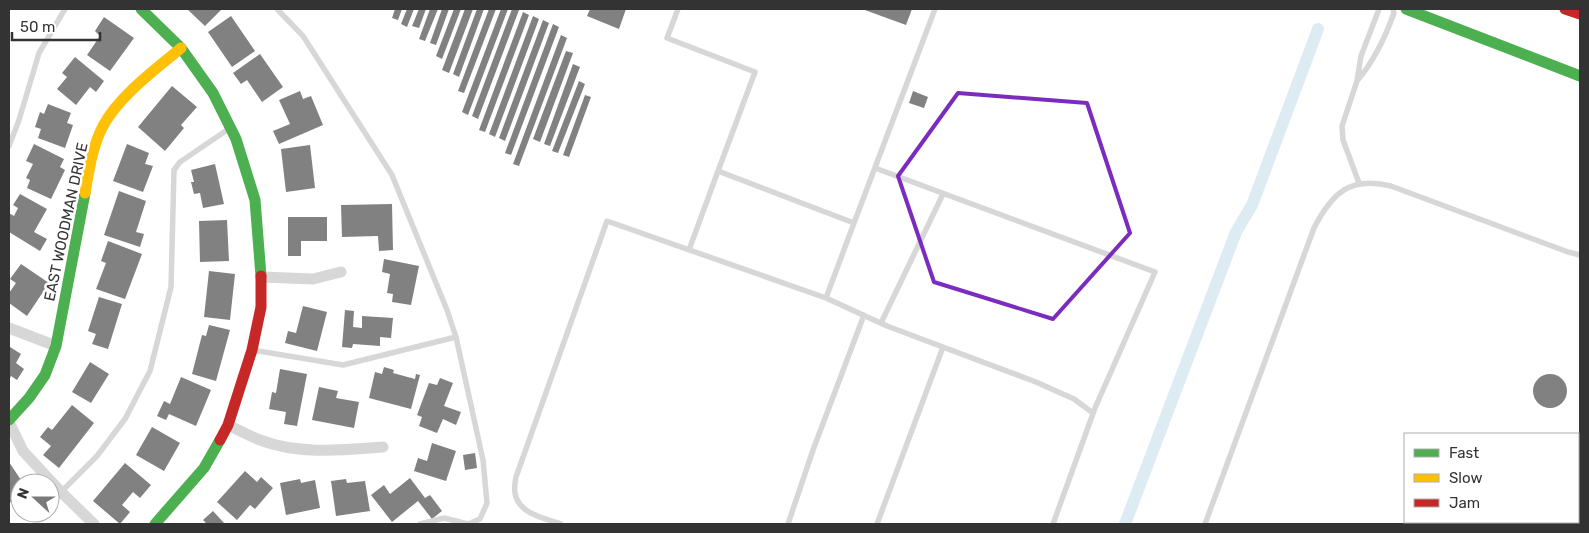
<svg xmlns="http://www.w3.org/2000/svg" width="1589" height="533" viewBox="0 0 1589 533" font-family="Rubik,sans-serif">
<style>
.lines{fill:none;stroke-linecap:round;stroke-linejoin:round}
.canal{stroke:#ddebf3;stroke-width:12}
.building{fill:#818181}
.lane{stroke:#d7d7d7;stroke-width:5.5}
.street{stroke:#d7d7d7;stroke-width:11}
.fast{stroke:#4caf50;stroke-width:11}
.slow{stroke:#ffc107;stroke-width:11}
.jam{stroke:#c62828;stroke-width:11}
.marked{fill:none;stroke:#7b2cbf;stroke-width:4;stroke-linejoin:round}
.labels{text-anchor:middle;stroke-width:5;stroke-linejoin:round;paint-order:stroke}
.street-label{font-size:15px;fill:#333;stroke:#fff}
</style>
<rect width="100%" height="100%" fill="#fff"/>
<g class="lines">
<!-- canal -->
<path class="canal" d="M1125,524L1236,232L1252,205L1318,29"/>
</g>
<!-- building -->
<path class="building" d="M187,9H222L205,26Z
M395,9H402L398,20L392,18Z
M407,9H414L407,27L401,24Z
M419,9H426L419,28L412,26Z
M430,9H438L425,41L419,39Z
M442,9H449L436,45L430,43Z
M454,9H461L442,59L436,56Z
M465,9H473L449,73L442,70Z
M477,9H484L459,77L453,74Z
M489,9H496L464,93L458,91Z
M501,9H508L468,115L462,112Z
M512,9L519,10L478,119L472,116Z
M590,9H626L619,29L587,16Z
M862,9H912L906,25Z
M523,12L529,15L485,132L479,130Z
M231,16L255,51L232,67L208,32Z
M533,16L539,19L495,137L489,134Z
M104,17L134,38L110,71L87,55L100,36L95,31Z
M543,20L549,23L505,141L499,138Z
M553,24L559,27L511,155L505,153Z
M561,35L567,38L519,166L513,164Z
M566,51L573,53L540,142L533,139Z
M260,54L283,87L262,102L247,80L241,84L233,73Z
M75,57L104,81L96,92L90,87L76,105L57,89L67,77L62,73Z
M573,64L580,67L550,146L544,144Z
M579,81L585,84L558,153L552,151Z
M172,86L197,107L181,125L184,128L165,151L138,127Z
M300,91L303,99L311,96L323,125L279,144L273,131L290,124L279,100Z
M913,91L928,97L924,108L909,103Z
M585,95L591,97L569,157L563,155Z
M48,104L71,113L67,123L73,125L65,148L38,138L41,129L35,127L40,112L44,114Z
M34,144L64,159L60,167L65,170L51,199L27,188L30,180L26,178L33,164L26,161Z
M127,144L149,153L145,164L153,166L143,192L113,181Z
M310,145L315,188L286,192L281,149Z
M215,164L224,204L203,208L200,193L194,194L191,182H194L191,170Z
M119,191L146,201L136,232L144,234L140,247L104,235Z
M20,194L47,209L34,232L47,239L40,251L9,232V213L14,216L18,208L13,205Z
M392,204L393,250L379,251L378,236L342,237L341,205Z
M288,217H327V241H301V256H288Z
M227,220L229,261L200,262L199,221Z
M108,241L142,254L125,299L96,289L106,263L101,261Z
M384,259L419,266L411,305L392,302L393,294L387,293L390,274L382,272Z
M21,264L49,283L27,316L9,303V293L16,283L10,279Z
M209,271L235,274L230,320L204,317Z
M99,297L122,304L108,349L92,344L96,334L88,331Z
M303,306L327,312L317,351L285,343L288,331L296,333Z
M345,310L354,311L353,327L362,328V316L393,318L391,338L380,337V346L353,344L352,348L342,347Z
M209,325L230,330L216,381L192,374L202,335L206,336Z
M10,347L21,354L16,363L24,369L17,380L11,376L9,380Z
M90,362L109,374L91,403L72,392Z
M384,367L394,370L393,373L415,379L416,374L420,375L411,409L369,398L375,372L382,374Z
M280,369L307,374L297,426L284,424L286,412L269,409L272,392L276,393Z
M1533 391a17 17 0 1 1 34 0a17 17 0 1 1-34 0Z
M181,377L211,390L196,426L169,414L166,420L157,416L164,401L170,404Z
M440,378L453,383L444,406L461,412L456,425L443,419L437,433L419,426L422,417L417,415L429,383L437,385Z
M319,387L338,391L336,398L359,402L354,428L312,420Z
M72,405L94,423L59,468L43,455L51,446L40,437L48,427L52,430Z
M152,427L180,443L164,471L136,455Z
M432,443L456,451L446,481L414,471L418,458L427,461Z
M475,453L477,468L465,470L463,455Z
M9,462L23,483H20V496L9,503Z
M125,463L151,485L140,498L133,492L122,505L130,512L120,524L93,501Z
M245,471L257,482L261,477L273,488L255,509L250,505L237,520L217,502Z
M410,478L425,498L430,495L442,511L432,519L418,501L392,522L371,495L384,485L390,494Z
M300,479L301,483L315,480L320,508L286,515L280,483Z
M346,479L347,483L365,481L370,511L336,516L331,481Z
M213,511L225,524H204L206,523L203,520Z"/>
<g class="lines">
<!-- lane -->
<path class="lane" d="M678,9L667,38L755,72L718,171L854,223L935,9
M1357,81C1374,61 1385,38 1394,13L1393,9
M9,146L19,120L39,53L65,9
M875,168L1155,272L1095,408L1053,524
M1359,183L1343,140L1342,126L1357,81L1361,56L1379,9
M689,250L718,171
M826,298L887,326L1036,382L1074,399L1093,413
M881,323L943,194
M252,350L343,365L456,337L447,310L392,175L303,36L277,9
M61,492L97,456L125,419L150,371L171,287L174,170L180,162L230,128
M420,524L444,518L468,524L480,519L487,503L483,460L456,337
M561,524C545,518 518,514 515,493C514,488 515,482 516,477L607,221L826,298L854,223
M788,524L813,450L864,315
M877,524L943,347
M1205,524L1314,228C1332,193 1350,176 1391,186L1568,252L1580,255"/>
<!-- street -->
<path class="street" d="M261,277L313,279L341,272
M9,328L56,346
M9,422L23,451L61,492L94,524
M228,425C239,430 249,436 260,440C299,455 343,450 383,447"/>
<!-- fast -->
<path class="fast" d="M141,9L181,48L213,93L236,139L255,200L261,276
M1406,9L1580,76
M9,420L29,398L45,375L56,346L85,193
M155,524L204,468L220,440"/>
<!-- slow -->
<path class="slow" d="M85,193C89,171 92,147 103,126C119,96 155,70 181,48"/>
<!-- jam -->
<path class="jam" d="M1565,9L1580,14
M220,440L228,425L252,350L261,307V276"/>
</g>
<!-- marked area -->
<path class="marked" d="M958,93L1087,103L1130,233L1053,319L934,282L898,176Z"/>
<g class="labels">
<!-- street labels -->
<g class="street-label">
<text transform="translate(66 222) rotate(-78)" y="5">EAST WOODMAN DRIVE</text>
</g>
</g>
<!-- border -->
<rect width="1589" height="533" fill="none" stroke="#333333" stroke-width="20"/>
<!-- legend -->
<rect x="1404" y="433" width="175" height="90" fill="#ffffff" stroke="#adadad"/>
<rect x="1414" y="449" width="25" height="8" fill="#4caf50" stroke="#adadad"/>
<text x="1449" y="458" font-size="15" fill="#333333">Fast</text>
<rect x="1414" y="474" width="25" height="8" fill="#ffc107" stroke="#adadad"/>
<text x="1449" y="483" font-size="15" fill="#333333">Slow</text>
<rect x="1414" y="499" width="25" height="8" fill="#c62828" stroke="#adadad"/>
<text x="1449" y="508" font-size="15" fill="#333333">Jam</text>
<!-- north arrow -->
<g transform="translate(35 498) rotate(291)"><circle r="24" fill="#ffffff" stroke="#adadad"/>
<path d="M0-4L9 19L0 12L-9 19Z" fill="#7a7a7a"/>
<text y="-8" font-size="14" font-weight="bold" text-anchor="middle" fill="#333333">N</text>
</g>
<!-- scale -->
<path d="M12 32v8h88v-8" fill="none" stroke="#333333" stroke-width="2.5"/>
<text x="20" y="32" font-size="15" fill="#333333" stroke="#ffffff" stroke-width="4" paint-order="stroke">50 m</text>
</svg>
